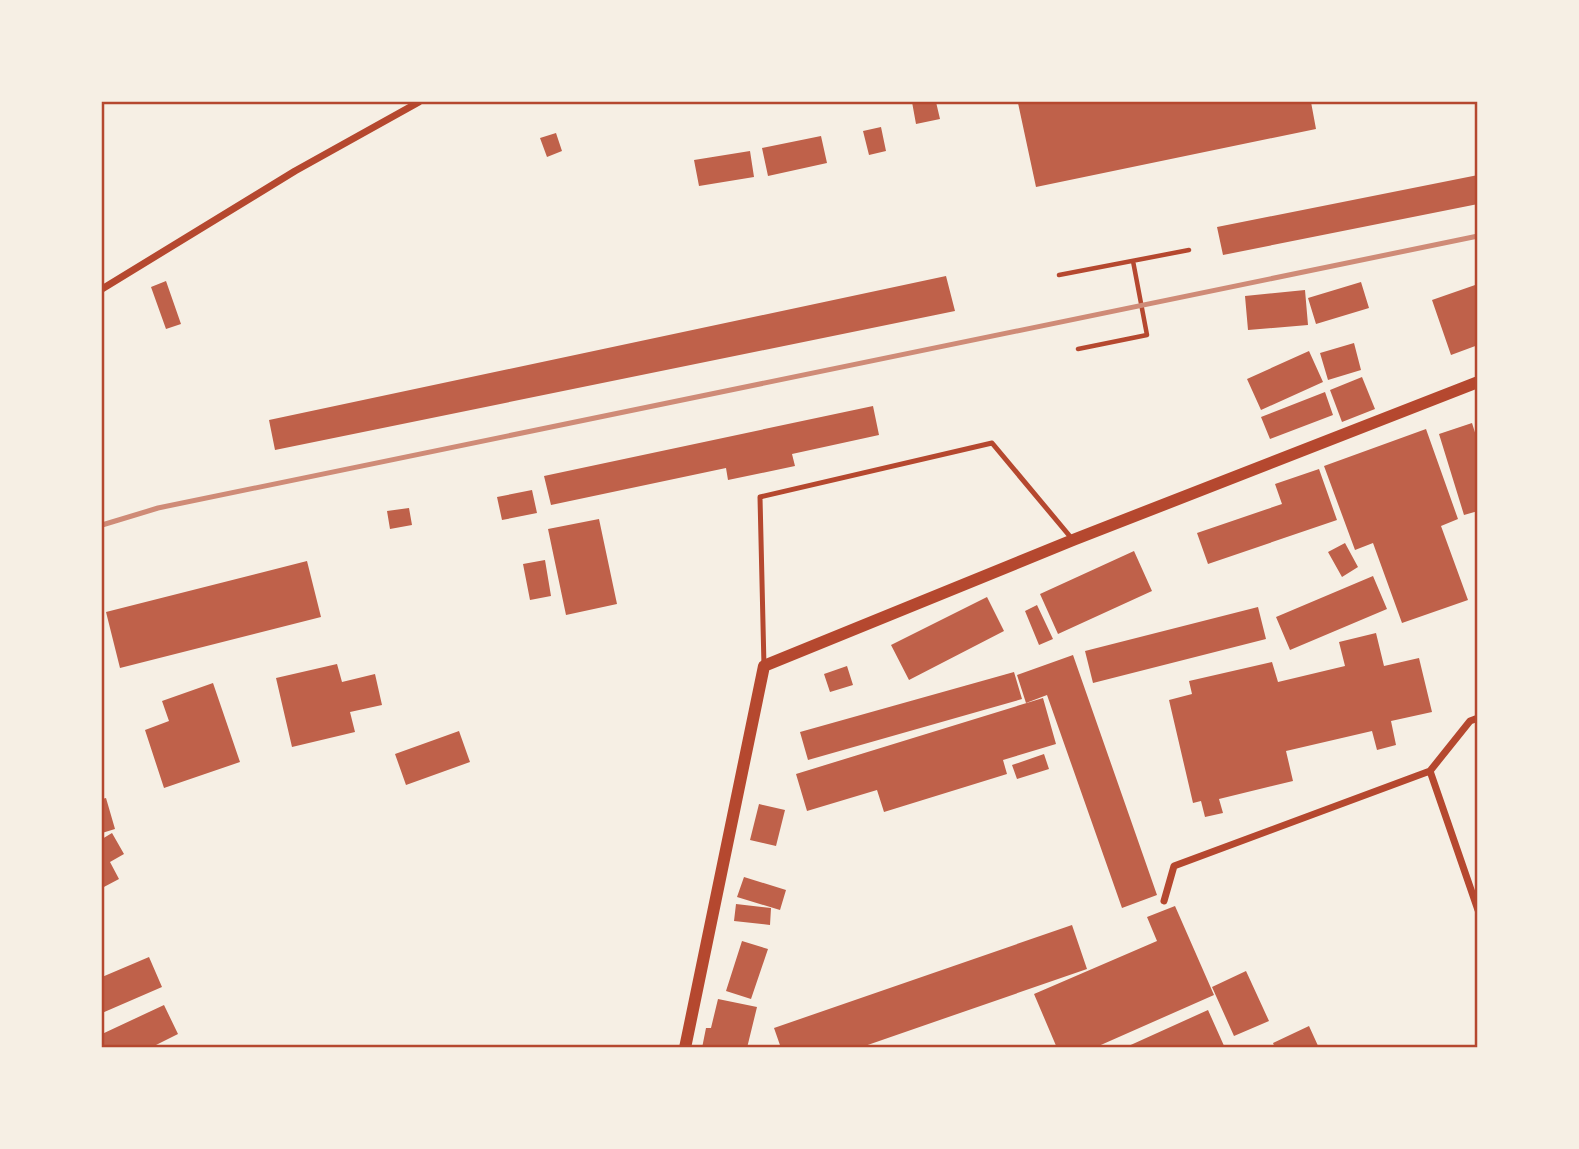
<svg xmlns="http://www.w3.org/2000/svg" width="1579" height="1149" viewBox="0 0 1579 1149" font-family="Mulish,sans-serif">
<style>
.building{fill:#bf614a}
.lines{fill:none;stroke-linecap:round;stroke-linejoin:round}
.path{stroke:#b5482f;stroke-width:4.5}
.service{stroke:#b5482f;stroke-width:5}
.minor{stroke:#b5482f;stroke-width:7}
.tertiary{stroke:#b5482f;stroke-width:12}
.rail{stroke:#cf8b77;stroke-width:5}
.neatline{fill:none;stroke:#b5482f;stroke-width:2.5}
</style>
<rect width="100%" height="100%" fill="#f6efe4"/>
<!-- building -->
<path class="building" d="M912,102H936L940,119L916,124Z
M1026,102H1311L1316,129L1036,187L1018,103Z
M881,127L886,151L869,155L863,131Z
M556,133L562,151L547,157L540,138Z
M821,136L827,163L768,176L762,148Z
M750,151L754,177L699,186L694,160Z
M1478,175V204L1223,255L1217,227Z
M946,276L955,311L275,450L269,420Z
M166,281L181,324L166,329L151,287Z
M1361,282L1369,308L1316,324L1308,298Z
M1478,284V345L1451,355L1432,300Z
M1305,290L1308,325L1248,330L1245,296Z
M1354,343L1361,370L1328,380L1320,353Z
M1309,351L1323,382L1261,410L1247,379Z
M1362,377L1375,409L1342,422L1330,390Z
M1325,392L1333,415L1270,439L1261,417Z
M873,406L879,435L792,454L795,466L728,480L726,468L551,505L544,476Z
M1472,423L1478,442V511L1464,515L1439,434Z
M1426,429L1458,519L1441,526L1468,600L1402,623L1373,543L1355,550L1324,466Z
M1319,469L1337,520L1208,564L1197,533L1282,504L1275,484Z
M532,490L537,513L502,520L497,497Z
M409,508L412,525L390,529L387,511Z
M599,519L617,604L566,615L548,529Z
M1345,543L1358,567L1342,577L1328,552Z
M1134,551L1152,591L1058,634L1040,594Z
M545,560L551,596L530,600L523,564Z
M307,561L321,617L120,668L106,612Z
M1373,576L1387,609L1290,650L1276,617Z
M987,597L1004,631L909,680L891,645Z
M1037,605L1053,639L1039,645L1025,611Z
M1258,607L1266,639L1093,683L1085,651Z
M1376,633L1384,666L1419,658L1432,712L1391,721L1396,745L1377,750L1372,731L1286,751L1293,781L1219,799L1223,813L1205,817L1201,801L1193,803L1169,700L1192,694L1189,681L1272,662L1278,682L1345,666L1339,642Z
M1073,655L1157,895L1122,908L1047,695L1026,703L1017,675Z
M337,664L342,682L375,674L382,705L350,712L355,732L292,747L276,678Z
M847,666L853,685L830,692L824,674Z
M1014,672L1022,699L808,760L800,732Z
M213,683L240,762L164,788L145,730L169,721L162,701Z
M1043,698L1056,744L1003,760L1007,774L884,812L877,790L807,811L796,774Z
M459,731L470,762L406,785L395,754Z
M1044,754L1049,769L1017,779L1012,765Z
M106,798L115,829L102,833V799Z
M759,804L785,810L776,846L750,840Z
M112,833L124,854L110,862L119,879L102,888V839Z
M744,877L786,890L780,910L737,897Z
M736,904L771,908L770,925L734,921Z
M1175,906L1214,995L1094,1048H1057L1034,994L1157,941L1147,917Z
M1072,925L1087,969L859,1048H781L774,1028Z
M742,941L768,949L751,999L726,991Z
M149,957L162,987L102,1013V977Z
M1246,971L1269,1021L1234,1036L1212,987Z
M718,999L757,1007L747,1048H702L706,1028H711Z
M164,1005L178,1034L150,1048H102V1034Z
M1208,1010L1225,1048H1124Z
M1309,1026L1319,1048H1275L1273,1043Z"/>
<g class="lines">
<!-- path -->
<path class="path" d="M1059,275L1189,250
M1078,349L1147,335L1133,261"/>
<!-- service -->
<path class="service" d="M764,666L760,497L992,443L1073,540"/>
<!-- minor -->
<path class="minor" d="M102,289L295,171L419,102
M1430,771L1478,910
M1164,901L1174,866L1430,771L1470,721L1478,718"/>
<!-- tertiary -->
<path class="tertiary" d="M685,1048L764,666L1073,540L1478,382"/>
<!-- rail -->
<path class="rail" d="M102,525L158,508L1478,236"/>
</g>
<!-- border -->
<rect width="1579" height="1149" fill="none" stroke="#f6efe4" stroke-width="206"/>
<rect x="103" y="103" width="1373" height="943" class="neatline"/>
</svg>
